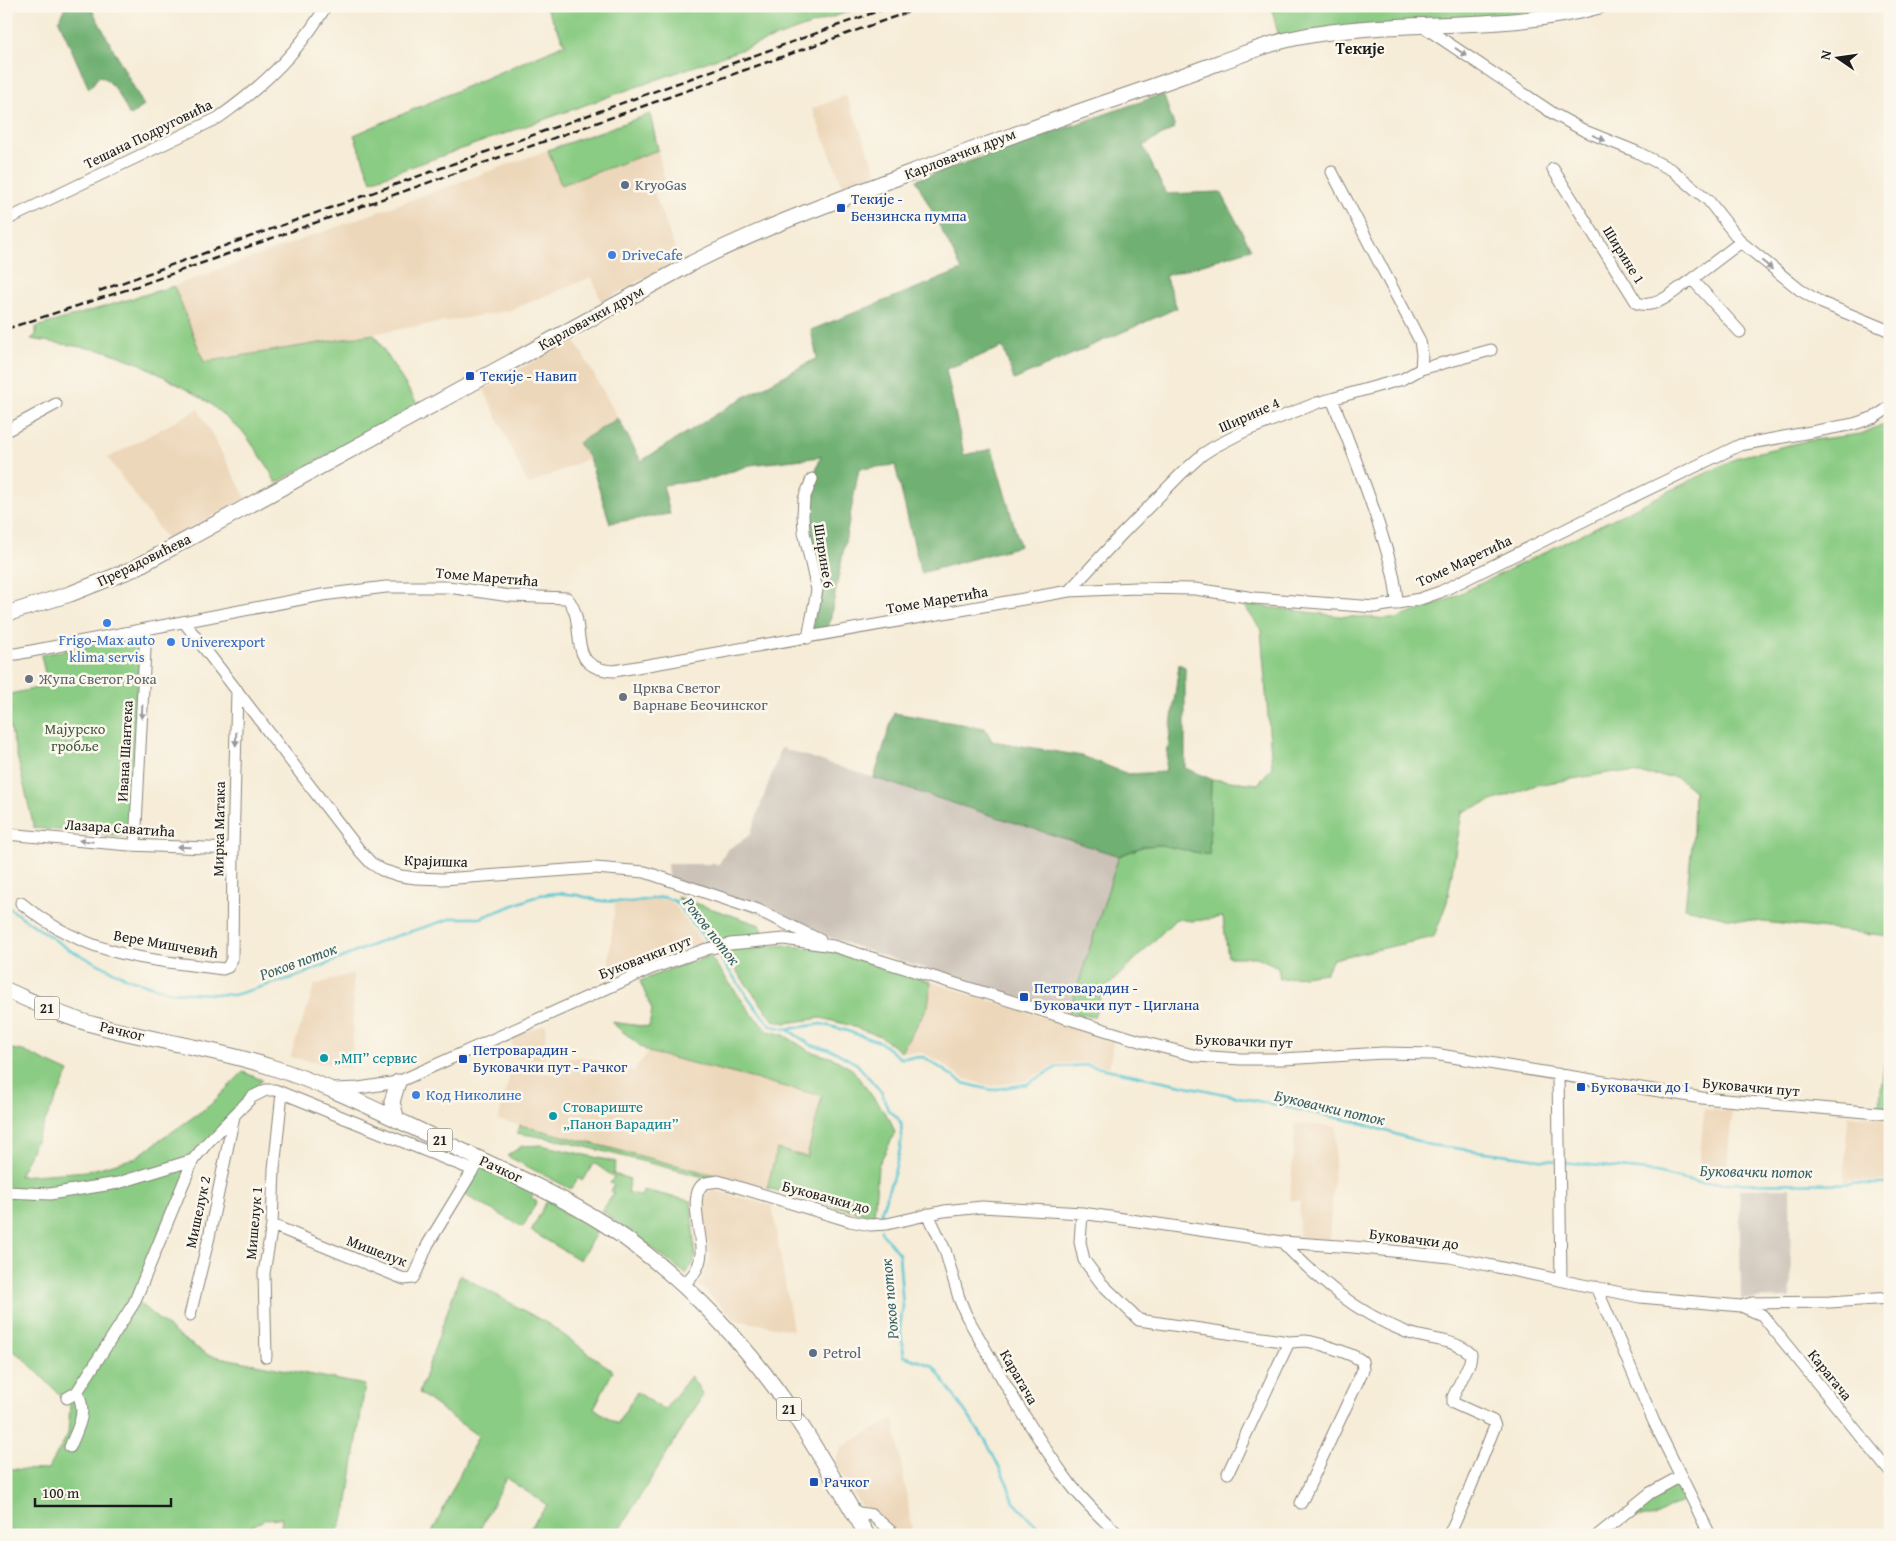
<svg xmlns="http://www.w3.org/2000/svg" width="1896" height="1541" viewBox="0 0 1896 1541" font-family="'Gentium Book Plus',serif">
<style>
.built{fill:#edd7ba}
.industrial{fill:#ccc2b8}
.green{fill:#8bcc84;stroke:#547450}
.forest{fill:#70b072;stroke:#466647}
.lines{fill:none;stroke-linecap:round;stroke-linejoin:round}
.stream{stroke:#5bc7d4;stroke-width:2.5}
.minor-casing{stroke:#89847a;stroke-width:13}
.major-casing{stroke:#89847a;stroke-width:17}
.minor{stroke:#fff;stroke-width:11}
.major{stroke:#fff;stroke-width:15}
.rail{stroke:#1c1c1c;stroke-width:2.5;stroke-dasharray:8 4;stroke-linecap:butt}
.oneway{fill:#999}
.service-dot{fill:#5c6f8a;stroke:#fbf7ec;stroke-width:2}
.transit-dot{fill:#1a4fb4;stroke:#fbf7ec;stroke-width:2}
.shop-dot{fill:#3f7fe0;stroke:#fbf7ec;stroke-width:2}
.worship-dot{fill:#6b7280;stroke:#fbf7ec;stroke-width:2}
.culture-dot{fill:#0f9aa8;stroke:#fbf7ec;stroke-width:2}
.labels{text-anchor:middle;stroke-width:5;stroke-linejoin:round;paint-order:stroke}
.shield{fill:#fbf7ec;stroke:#5f5e5a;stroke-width:1}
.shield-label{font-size:14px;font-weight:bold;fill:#1c1c1c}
.street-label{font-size:15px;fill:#1c1c1c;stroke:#fbf7ec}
.service-label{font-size:15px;fill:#4e5e75;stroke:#fbf7ec;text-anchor:start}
.transit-label{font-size:15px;fill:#164399;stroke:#fbf7ec;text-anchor:start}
.shop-label{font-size:15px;fill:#366cbe;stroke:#fbf7ec;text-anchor:start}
.worship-label{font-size:15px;fill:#5b616d;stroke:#fbf7ec;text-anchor:start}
.park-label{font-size:15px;fill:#435a40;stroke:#fbf7ec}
.culture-label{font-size:15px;fill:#0d838f;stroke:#fbf7ec;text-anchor:start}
.neighbourhood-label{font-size:16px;font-weight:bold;fill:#1c1c1c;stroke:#fbf7ec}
.water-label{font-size:16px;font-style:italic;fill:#356066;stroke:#fbf7ec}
</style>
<rect width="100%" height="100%" fill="#fbf7ec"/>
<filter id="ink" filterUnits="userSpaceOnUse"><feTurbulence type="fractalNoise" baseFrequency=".02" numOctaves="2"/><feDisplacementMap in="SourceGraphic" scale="10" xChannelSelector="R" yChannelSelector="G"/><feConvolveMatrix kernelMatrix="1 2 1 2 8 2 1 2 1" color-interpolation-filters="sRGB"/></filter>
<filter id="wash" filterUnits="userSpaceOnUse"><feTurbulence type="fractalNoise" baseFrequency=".0096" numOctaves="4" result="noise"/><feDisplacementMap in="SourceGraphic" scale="20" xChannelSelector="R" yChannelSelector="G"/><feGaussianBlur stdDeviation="1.12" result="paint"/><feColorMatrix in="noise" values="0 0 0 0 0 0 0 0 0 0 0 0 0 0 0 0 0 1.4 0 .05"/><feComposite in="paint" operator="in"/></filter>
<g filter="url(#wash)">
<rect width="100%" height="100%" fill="#f6ecd7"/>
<!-- built -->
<path class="built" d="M846,95L877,173L843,186L812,109Z
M548,150L561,185L658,150L666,186L653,190L679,259L601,302L592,277L508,311L204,362L174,286Z
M574,339L618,418L579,443L589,458L528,485L484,389Z
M198,409L246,498L167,540L108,458Z
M654,899L667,900L673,903L703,943L660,956L607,978L615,903L629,904Z
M353,973V1041L350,1068L290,1057L315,985Z
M931,982L1114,1039L1109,1067L1087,1062L1057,1064L1025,1081L991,1086L964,1079L940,1062L924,1053L901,1052L928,1006Z
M546,1024L544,1059L512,1057V1037Z
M648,1052L822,1096L807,1157L777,1149L767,1188L498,1120L511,1071L558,1074L559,1060L583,1057L634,1071Z
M1704,1109L1732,1111L1727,1168L1699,1166Z
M1848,1115L1890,1118V1181H1844Z
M1295,1124L1337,1127L1329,1240L1298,1238L1300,1201L1290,1200Z
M712,1190L772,1206L793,1330L735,1320L699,1285L710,1258L703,1210L707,1194Z
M894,1419L913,1535H900L875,1512L860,1505L835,1463L841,1447Z"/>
<!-- industrial -->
<path class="industrial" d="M781,748L1119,856L1069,1013L875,953L669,883L667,864H719L727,850L750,835Z
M1790,1188L1791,1298L1741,1299L1739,1189Z"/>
<!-- green -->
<path class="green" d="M545,6H864L371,181L354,135L565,44Z
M1271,6H1577L1558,10L1279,37Z
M650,114L658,150L561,185L548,150Z
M174,286L204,362L374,334L418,405L276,483L267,465L244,433L208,402L177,384L141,364L106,351L31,339L36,335V327Z
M1890,421V936L1727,918L1685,908L1693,835L1694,791L1677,777L1614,772L1536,785L1462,812L1447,902L1434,937L1333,959L1326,973L1280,979L1278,967L1257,957H1228L1223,917L1193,921L1176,919L1103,991L1094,1017L1069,1013L1119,856L1145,846L1161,845L1209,855L1211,779L1258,784L1272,767L1261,630L1243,604L1339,616L1395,619L1443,602L1739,457L1805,441L1861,434Z
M140,636L130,836L34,828L6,709V695L42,687L41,684L47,682L48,677L45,673L41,655Z
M677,897L760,925L763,931L762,936L711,943Z
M784,945L831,951L931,982L928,1006L901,1052L880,1036L845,1024L821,1018L786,1023L774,1021L722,952L731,949Z
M710,956L751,1013L768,1031L784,1035L809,1051L833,1058L852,1069L890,1120L895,1133L878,1166L874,1216L767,1188L777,1149L807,1157L822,1096L648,1052L611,1022L649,1027L652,1010L640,981L673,968Z
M1890,1016V1107H1879Z
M6,1048L23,1051L69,1072L19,1176L88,1171L135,1158L209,1106L243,1072L262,1080L194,1159L135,1300L180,1337L208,1355L365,1385L347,1508L336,1535H280L282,1518L266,1519L234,1535H6V1469L48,1470L68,1434L70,1405L21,1356L6,1347Z
M520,1125L715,1175L708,1178L559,1140L517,1133Z
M541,1145L616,1162L613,1174L630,1179L627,1192L642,1196L643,1190L691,1201L695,1256L694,1262L686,1274L602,1211L614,1193L611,1191L614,1185L610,1183L614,1177L594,1163L582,1181L578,1178L571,1189L507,1156L522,1146Z
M489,1162L536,1190L531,1198L537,1201L523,1227L461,1193L477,1170Z
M550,1195L601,1225L580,1260L531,1231Z
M460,1275L550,1325L613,1371L594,1408L617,1424L637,1392L664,1410L691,1376L703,1395L616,1535H525L547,1505L506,1478L477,1535H431L478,1436L419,1393Z
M1674,1482L1683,1501L1654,1517H1627Z"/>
<!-- forest -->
<path class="forest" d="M65,6H90L144,106L130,116C122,102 115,81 99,76L89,89L59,21Z
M1163,94L1175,128L1143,146L1166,194L1221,192L1251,249L1165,276L1177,308L1014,380L1003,347L946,369L964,455L992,449L1020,546L921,573L895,465L859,469L829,626L812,632L821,569L807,526L812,480L821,457L750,465L710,479L663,485L670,514L610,523L589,458L578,443L618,418L641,461L741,399L817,358L811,330L962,270L916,180Z
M1179,664L1185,667V768L1211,779L1209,855L1161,845L1144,846L1119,856L874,778L894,713L985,728L992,741L1082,756L1128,774L1165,772Z"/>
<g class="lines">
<!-- stream -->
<path class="stream" d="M6,906L68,949L127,978L169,992L234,995L298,976L387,939L453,918H480L540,895L557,893L577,895L601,901L631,902L663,897L675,901L710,945
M715,951L756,1008L771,1026L787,1029L811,1045L834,1051L857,1064L882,1093L888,1110L896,1116L901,1123L902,1133L900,1149L894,1174L882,1209L881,1221
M788,1029L821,1024L844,1030L880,1042L900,1058L924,1057L963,1083L991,1090L1027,1084L1057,1067L1087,1065L1357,1122L1430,1145L1555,1161
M1563,1162L1647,1171L1699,1183L1890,1184
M881,1229V1232L899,1254L903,1307L900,1326L904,1356L933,1366L986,1441L1007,1483L1014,1502L1045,1535"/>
</g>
</g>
<g filter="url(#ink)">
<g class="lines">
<!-- minor casing -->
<g class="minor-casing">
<path id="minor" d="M1421,25L1554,114L1585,131L1637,152L1672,170L1708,200L1741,242L1800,290L1822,303L1890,331
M1553,169L1637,303C1657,310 1675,290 1692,279
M1332,172L1420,341L1422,354L1421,369
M6,220L218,118C261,88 299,52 326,6
M1740,332L1692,279L1741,242
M1332,399C1349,442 1366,485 1380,529C1388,555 1396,577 1397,604
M6,431L56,404
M1069,591L1120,536L1182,473L1203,454L1214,447L1245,431L1317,403L1403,379L1421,369L1491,350
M184,622L360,851L371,863L382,870L401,876L416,878L443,879L595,868L645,872L758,910L820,940
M808,638L817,590L804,532L803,515L804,499L812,479
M6,654H16L322,595L386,587H448L510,596L567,598C590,624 562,668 614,671L1069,591L1136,588L1195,589L1254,598L1375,607L1420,599L1440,592L1595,515L1740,445L1854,424L1875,417L1890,407
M6,834L129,845L233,849
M135,845L146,629
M21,903C49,926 83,944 120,953C153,962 189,964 223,969L228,967L232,959L233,849L237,690
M1558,1074L1561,1279
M335,1089L359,1088L398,1082L652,968L707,949L730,944L784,939L833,946L1150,1044L1197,1056L1241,1059H1283L1383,1053L1434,1054L1702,1098L1890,1114
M6,1192L50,1194L118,1183L193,1160
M1082,1213L1080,1242L1084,1260L1101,1283L1139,1320L1289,1342C1294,1342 1300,1341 1305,1341C1317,1342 1353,1354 1362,1361L1363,1370L1301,1503
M928,1214L945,1250L959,1298L966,1315C999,1373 1031,1432 1071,1485C1085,1503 1102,1519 1119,1535
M272,1225L404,1279L413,1278C420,1267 422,1256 428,1244L473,1170L478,1165
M1282,1242C1320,1281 1355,1312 1406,1332C1426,1340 1454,1338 1471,1354L1470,1362L1453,1397V1403L1493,1421L1495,1426L1469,1491L1449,1535
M682,1286C693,1276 700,1268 701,1253C703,1238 686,1190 706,1183C710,1182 715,1182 718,1181L850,1221L870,1225L887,1224L944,1211L982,1207L1082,1213L1282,1242L1353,1247L1450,1257L1640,1297L1741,1306L1762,1315L1890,1472
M1596,1287L1654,1422L1710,1535
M1744,1305L1752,1303L1830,1302L1890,1298
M190,1315L209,1237L234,1116
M266,1357L264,1273L272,1225L274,1169L282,1093
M67,1398L77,1392L134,1303L193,1160L207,1143L252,1097L266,1090H275L473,1170
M70,1447C78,1427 88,1413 77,1392
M1228,1473L1289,1342
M854,1512L872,1515L895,1535
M1598,1535L1650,1493L1681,1476"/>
</g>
<!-- major casing -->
<g class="major-casing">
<path id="major" d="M6,614L70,594L133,569L692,263C763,227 838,200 912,172C981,147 1050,121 1119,98C1152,87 1185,75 1218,63C1244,54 1269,43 1295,38C1396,17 1500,34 1599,6
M6,990C36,1003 64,1017 95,1025C153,1041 213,1048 271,1067C331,1086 388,1116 446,1143C500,1169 556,1193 606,1225C685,1277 754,1351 804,1430C826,1465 846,1500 867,1535
M397,1120L392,1102L398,1082"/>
</g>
<!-- minor -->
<use href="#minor" class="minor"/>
<!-- major -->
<use href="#major" class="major"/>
<!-- rail -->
<path class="rail" d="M99,291L892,6
M6,329L129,289L925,6"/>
</g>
<!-- one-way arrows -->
<defs><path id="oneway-solid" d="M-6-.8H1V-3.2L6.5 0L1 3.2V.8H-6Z" transform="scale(1.25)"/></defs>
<g class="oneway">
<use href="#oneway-solid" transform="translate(1461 52) rotate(35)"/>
<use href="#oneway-solid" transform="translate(1599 138) rotate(24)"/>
<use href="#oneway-solid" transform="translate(1767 265) rotate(40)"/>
<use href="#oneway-solid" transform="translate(142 712) rotate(93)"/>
<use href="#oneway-solid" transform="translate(236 739) rotate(92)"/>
<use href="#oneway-solid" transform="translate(86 841) rotate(-175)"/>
<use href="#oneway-solid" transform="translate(184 847) rotate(-178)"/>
</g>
</g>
<!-- markers -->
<g class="service-dot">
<circle cx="625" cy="185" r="5"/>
<circle cx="813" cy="1353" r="5"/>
</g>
<g class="transit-dot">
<rect x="836" y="203" width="10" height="10" rx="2.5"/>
<rect x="465" y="371" width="10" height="10" rx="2.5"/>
<rect x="1019" y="992" width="10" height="10" rx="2.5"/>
<rect x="458" y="1054" width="10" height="10" rx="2.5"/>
<rect x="1576" y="1082" width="10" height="10" rx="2.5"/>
<rect x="809" y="1477" width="10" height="10" rx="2.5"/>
</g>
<g class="shop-dot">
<circle cx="612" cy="255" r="5"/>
<circle cx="107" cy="623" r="5"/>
<circle cx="171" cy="642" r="5"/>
<circle cx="416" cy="1095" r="5"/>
</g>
<g class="worship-dot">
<circle cx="29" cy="679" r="5"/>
<circle cx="623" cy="697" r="5"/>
</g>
<g class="culture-dot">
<circle cx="324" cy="1058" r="5"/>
<circle cx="553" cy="1116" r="5"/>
</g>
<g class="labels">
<!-- shield labels -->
<g class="shield">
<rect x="34.5" y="996.5" width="25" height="23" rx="4"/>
<rect x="427.5" y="1128.5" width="25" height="23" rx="4"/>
<rect x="776.5" y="1397.5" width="25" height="23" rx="4"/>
</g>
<g class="shield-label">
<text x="47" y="1013">21</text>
<text x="440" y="1145">21</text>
<text x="789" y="1414">21</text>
</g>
<!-- street labels -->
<g class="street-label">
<text transform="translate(148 134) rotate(-26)" y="5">Тешана Подруговића</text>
<text transform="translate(960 154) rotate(-21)" y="5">Карловачки друм</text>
<text transform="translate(1624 255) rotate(58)" y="5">Ширине 1</text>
<text transform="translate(591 318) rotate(-29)" y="5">Карловачки друм</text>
<text transform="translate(1249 415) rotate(-24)" y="5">Ширине 4</text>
<text transform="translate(824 556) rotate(81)" y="5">Ширине 6</text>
<text transform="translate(144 560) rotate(-26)" y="5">Прерадовићева</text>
<text transform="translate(1464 561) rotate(-25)" y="5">Томе Маретића</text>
<text transform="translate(487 577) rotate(5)" y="5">Томе Маретића</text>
<text transform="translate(937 600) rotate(-10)" y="5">Томе Маретића</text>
<text transform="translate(125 751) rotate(-87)" y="5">Ивана Шантека</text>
<text transform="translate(120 828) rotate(4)" y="5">Лазара Саватића</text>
<text transform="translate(219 829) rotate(-89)" y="5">Мирка Матака</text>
<text transform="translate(436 861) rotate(2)" y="5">Крајишка</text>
<text transform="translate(166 944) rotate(10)" y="5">Вере Мишчевић</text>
<text transform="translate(645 957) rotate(-21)" y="5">Буковачки пут</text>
<text transform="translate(122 1031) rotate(13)" y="5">Рачког</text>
<text transform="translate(1244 1041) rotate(2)" y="5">Буковачки пут</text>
<text transform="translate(1751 1087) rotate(5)" y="5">Буковачки пут</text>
<text transform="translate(501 1169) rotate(25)" y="5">Рачког</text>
<text transform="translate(826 1197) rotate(15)" y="5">Буковачки до</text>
<text transform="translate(198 1212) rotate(-78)" y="5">Мишелук 2</text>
<text transform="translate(254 1223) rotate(-85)" y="5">Мишелук 1</text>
<text transform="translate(1414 1239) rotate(7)" y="5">Буковачки до</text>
<text transform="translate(377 1251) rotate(21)" y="5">Мишелук</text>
<text transform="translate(1830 1375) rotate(51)" y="5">Карагача</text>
<text transform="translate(1019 1377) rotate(60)" y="5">Карагача</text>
</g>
<!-- service labels -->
<g class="service-label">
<text x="635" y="190">KryoGas</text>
<text x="823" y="1358">Petrol</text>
</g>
<!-- transit labels -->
<g class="transit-label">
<text x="851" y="204">Текије -<tspan x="851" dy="17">Бензинска пумпа</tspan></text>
<text x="480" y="381">Текије - Навип</text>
<text x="1034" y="993">Петроварадин -<tspan x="1034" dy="17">Буковачки пут - Циглана</tspan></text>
<text x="473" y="1055">Петроварадин -<tspan x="473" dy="17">Буковачки пут - Рачког</tspan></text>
<text x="1591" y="1092">Буковачки до I</text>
<text x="824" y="1487">Рачког</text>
</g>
<!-- shop labels -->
<g class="shop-label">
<text x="622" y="260">DriveCafe</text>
<text x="107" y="645" text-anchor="middle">Frigo-Max auto<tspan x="107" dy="17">klima servis</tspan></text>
<text x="181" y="647">Univerexport</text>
<text x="426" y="1100">Код Николине</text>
</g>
<!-- worship labels -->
<g class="worship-label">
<text x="39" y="684">Жупа Светог Рока</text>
<text x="633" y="693">Црква Светог<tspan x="633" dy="17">Варнаве Беочинског</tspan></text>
</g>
<!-- park labels -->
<g class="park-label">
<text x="75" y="734">Мајурско<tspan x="75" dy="17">гробље</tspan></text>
</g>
<!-- culture labels -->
<g class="culture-label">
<text x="334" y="1063">„МП” сервис</text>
<text x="563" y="1112">Стовариште<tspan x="563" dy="17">„Панон Варадин”</tspan></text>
</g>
<!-- neighbourhood labels -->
<g class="neighbourhood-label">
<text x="1360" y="54">Текије</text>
</g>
<!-- water labels -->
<g class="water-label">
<text transform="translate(712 931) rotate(52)" y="6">Роков поток</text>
<text transform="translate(298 961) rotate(-20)" y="6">Роков поток</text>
<text transform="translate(1330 1107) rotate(13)" y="6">Буковачки поток</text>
<text transform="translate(1756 1171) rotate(1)" y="6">Буковачки поток</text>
<text transform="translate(889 1299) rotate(-95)" y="6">Роков поток</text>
</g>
</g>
<!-- margin -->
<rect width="1896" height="1541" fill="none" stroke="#fbf7ec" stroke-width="25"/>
<!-- north arrow -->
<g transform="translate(1838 58) rotate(283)" stroke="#fbf7ec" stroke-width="4" paint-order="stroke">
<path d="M0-4L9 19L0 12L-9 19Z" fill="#1c1c1c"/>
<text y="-8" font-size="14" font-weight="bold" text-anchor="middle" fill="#1c1c1c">N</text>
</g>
<!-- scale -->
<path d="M35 1498v8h136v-8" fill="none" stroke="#1c1c1c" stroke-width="2.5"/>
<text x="42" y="1498" font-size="15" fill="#1c1c1c" stroke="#fbf7ec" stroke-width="4" paint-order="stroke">100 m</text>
</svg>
